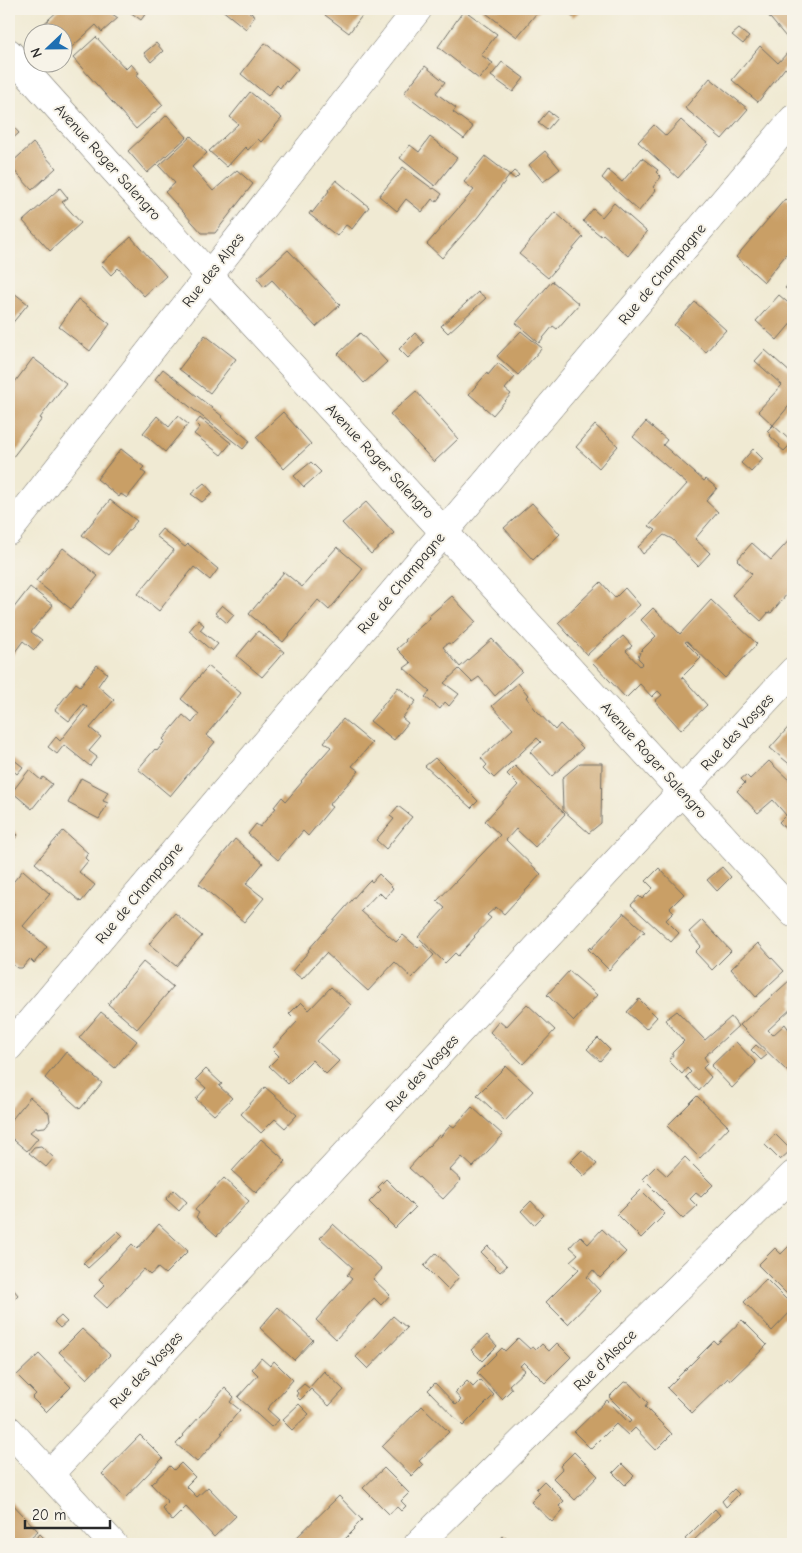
<svg xmlns="http://www.w3.org/2000/svg" width="802" height="1553" viewBox="0 0 802 1553" font-family="'Comic Neue',sans-serif">
<style>
.building{fill:#c99f66}
.lines{fill:none;stroke-linecap:round;stroke-linejoin:round}
.minor-casing{stroke:#706e66;stroke-width:29}
.minor{stroke:#fff;stroke-width:28}
.labels{text-anchor:middle;stroke-width:4;stroke-linejoin:round;paint-order:stroke}
.street-label{font-size:15px;fill:#2b2b2b;stroke:#f7f3e8}
</style>
<rect width="100%" height="100%" fill="#f7f3e8"/>
<filter id="ink" filterUnits="userSpaceOnUse"><feTurbulence type="fractalNoise" baseFrequency=".02" numOctaves="2"/><feDisplacementMap in="SourceGraphic" scale="10" xChannelSelector="R" yChannelSelector="G"/><feConvolveMatrix kernelMatrix="1 2 1 2 8 2 1 2 1" color-interpolation-filters="sRGB"/></filter>
<filter id="wash" filterUnits="userSpaceOnUse"><feTurbulence type="fractalNoise" baseFrequency=".0096" numOctaves="4" result="noise"/><feDisplacementMap in="SourceGraphic" scale="20" xChannelSelector="R" yChannelSelector="G"/><feGaussianBlur stdDeviation="1.12" result="paint"/><feColorMatrix in="noise" values="0 0 0 0 0 0 0 0 0 0 0 0 0 0 0 0 0 1.4 0 .05"/><feComposite in="paint" operator="in"/></filter>
<g filter="url(#wash)">
<rect width="100%" height="100%" fill="#f0ead3"/>
<g id="blocks">
<!-- building -->
<path class="building" d="M60,9H105L118,18L102,32L96,25L62,56V32H43L39,28Z
M126,9H149L141,20Z
M221,9H245L255,16L246,29Z
M330,9H367L349,33L325,15Z
M484,9H540L517,37L482,10Z
M563,9H583L573,17Z
M771,9H787L793,17V41L791,43L766,13Z
M464,10L497,34L481,55L493,63L479,79L438,47Z
M739,29L749,37L743,44L732,35Z
M96,37L126,69L131,64L139,73L136,75L163,105L136,129L73,58Z
M156,43L163,51L151,62L144,53Z
M265,43L298,69L287,82L285,81L280,88L277,85L268,96L241,74Z
M760,46L778,63L789,51L793,54V75L785,68L758,102L732,80Z
M502,62L524,78L513,92L491,76Z
M425,66L445,82L436,93L456,108L453,112L473,127L464,139L404,93Z
M710,78L748,109L722,139L685,108Z
M250,92L282,118L261,142L258,139L248,150L245,147L227,167L209,151L238,124L230,117Z
M548,111L557,118L547,130L538,123Z
M167,115L187,137L147,173L128,151Z
M681,120L708,144L678,178L638,142L654,125L666,136Z
M9,122L19,133L9,142Z
M191,136L207,153L192,167L213,191L237,170L253,184L215,233H202L165,192L175,183L159,166Z
M430,137L457,158L435,186L400,158L410,145L419,152Z
M33,143L56,168L32,190L9,165Z
M545,151L560,169L543,182L529,165Z
M485,156L510,175L477,218L442,258L427,244L474,190L464,182Z
M642,158L658,170L656,172L661,177L653,187L656,190L639,211L602,178L608,170L622,182Z
M403,167L433,189L434,188L442,194L436,202L432,199L422,212L406,199L397,211L379,196Z
M514,171L519,175L515,179L510,175Z
M336,180L369,207L352,229L346,225L337,236L309,214L311,211L312,213L329,191L328,190Z
M60,188L68,198L62,202L81,223L50,251L23,221Z
M793,190V201L788,197Z
M785,199L793,206V246L764,282L736,257Z
M614,203L647,232L628,256L603,234L601,236L583,221L593,209L602,217Z
M555,212L583,237L548,278L519,254Z
M131,237L166,276L144,296L118,268L111,275L101,264Z
M288,250L340,305L316,327L272,280L264,287L257,278Z
M793,279V295L785,288Z
M552,281L579,304L557,329L553,326L539,343L516,323Z
M9,289L28,304L10,326L9,325Z
M478,292L486,298L448,333L441,326Z
M779,295L793,307V321L777,340L756,321Z
M78,299L110,324L90,351L59,327Z
M695,302L726,330L706,352L674,325Z
M521,331L542,348L518,375L497,356Z
M360,333L387,362L364,383L338,354Z
M415,333L424,343L408,358L399,349Z
M205,335L236,359L210,393L179,369Z
M765,350L793,375V401L773,425L758,411L782,385L755,361Z
M33,358L66,383L40,418L42,419L9,462V401L12,397L9,394V390Z
M498,363L515,377L505,389L511,394L493,415L469,394L487,373L488,375Z
M163,369L222,416L221,417L250,441L243,449L155,379Z
M416,391L458,439L434,462L390,414Z
M283,412L311,444L284,469L256,437Z
M157,416L169,427L178,416L188,424L165,452L143,433Z
M200,418L231,443L221,455L194,434L200,427L196,423Z
M646,422L667,440L663,445L704,481L706,479L717,488L706,501L718,512L695,539L710,553L698,566L672,539L664,535L643,554L638,547L656,530L649,526L687,484L633,437Z
M595,425L618,446L599,468L576,447Z
M773,425L793,443V451L789,446L784,451L779,447L780,445L770,436L771,435L767,431Z
M121,449L144,467L141,470L146,474L127,498L121,494L119,497L97,479Z
M753,449L763,459L751,472L741,463Z
M311,462L321,472L304,487L294,476Z
M204,483L213,493L202,502L191,494Z
M110,500L137,521L108,555L82,535Z
M366,502L394,533L371,554L342,523Z
M532,503L560,534L533,560L504,528Z
M162,529L185,547L188,544L218,569L210,580L194,567L159,611L138,594L174,550L156,536Z
M793,536V587L771,613L769,612L761,621L732,595L752,574L737,560L752,543L771,560Z
M337,547L363,569L329,610L318,600L283,642L249,614L284,572L302,587Z
M63,548L98,576L71,609L36,581Z
M601,582L615,598L625,588L640,605L587,655L558,623Z
M30,587L53,605L31,632L42,640L34,650L23,641L9,660V614Z
M452,596L476,622L452,644L448,643L443,647L460,667L492,639L522,671L495,696L479,677L472,682L459,669L444,683L459,694L449,706L445,702L440,709L425,697L430,691L404,668L411,663L397,649L406,641L405,640L430,618L429,616Z
M711,600L757,644L725,678L687,641L685,642L701,658L682,677L707,705L681,730L655,701L662,695L658,691L652,697L640,684L626,698L593,663L623,636L632,646L626,651L640,666L643,663L638,658L640,652L656,636L641,620L653,608L680,634Z
M222,605L234,615L227,623L215,613Z
M198,620L204,625L200,630L218,644L212,651L189,631Z
M258,631L284,652L262,677L237,656Z
M97,665L107,673L98,686L114,700L90,728L101,737L89,751L97,757L90,766L64,745L57,754L48,747L56,737L60,741L87,707L83,704L69,721L55,710L76,683L80,686Z
M208,666L241,693L206,735L215,742L170,796L138,769L155,749L157,751L165,741L163,739L183,715L192,723L199,714L181,699Z
M518,683L528,695L526,697L535,709L555,730L560,724L583,748L552,776L530,752L541,742L537,738L494,778L484,768L487,765L481,758L513,729L492,706Z
M398,687L416,701L402,718L408,723L394,740L370,721Z
M343,719L372,743L352,766L359,771L329,805L332,807L308,836L303,831L278,860L248,834L256,824L260,827L276,808L274,807L282,797L286,801L302,782L301,781L331,747L324,742Z
M793,722V767L770,748Z
M435,758L478,801L471,808L425,766Z
M13,759L23,767L17,774L9,767V763Z
M769,761L793,784V837L779,822L786,815L773,800L758,813L737,791L745,783L741,779L746,775L750,779Z
M580,763H602L601,823L589,833L563,810L562,778Z
M515,766L565,814L535,847L516,829L506,840L541,874L504,914L496,907L487,915L491,918L474,936L475,937L458,956L455,953L445,963L418,937L445,908L437,901L500,835L485,821L518,785L507,774Z
M29,770L41,780L43,777L52,784L32,809L12,792Z
M81,778L108,792L103,801L108,803L99,819L68,803Z
M398,806L412,817L386,849L376,840L394,819L390,816Z
M9,826L18,835L9,845Z
M63,831L88,853L85,858L88,861L79,872L95,885L81,902L35,863Z
M235,839L263,863L246,884L264,898L244,922L199,884Z
M722,867L731,877L717,891L707,880Z
M659,868L684,894L670,908L674,912L666,920L679,933L671,942L631,905L639,896L642,899L653,888L646,881Z
M23,870L50,894L23,926L47,947L34,963L30,959L22,968H17L9,961V887Z
M379,874L393,888L385,898L379,892L361,911L396,942L403,935L418,948L422,944L434,955L412,978L395,962L368,991L326,953L302,979L292,971L309,951L308,950L366,884L370,880L372,882Z
M623,912L645,932L642,933L609,970L588,949L590,947L591,949L623,914Z
M175,913L202,936L176,966L149,944Z
M702,920L731,951L712,970L695,952L701,946L689,932Z
M758,943L784,971L756,997L731,969Z
M143,962L173,987L137,1029L108,1004Z
M569,971L597,995L574,1021L547,995Z
M790,980L793,984V1001L791,1003L793,1007L768,1030L773,1035L785,1024L790,1031L793,1028V1070L790,1074L740,1025Z
M331,987L351,1005L317,1041L339,1061L326,1074L312,1060L288,1084L269,1066L279,1056L272,1049L297,1022L289,1014L301,1002L309,1010Z
M639,999L657,1017L646,1029L627,1012Z
M527,1004L555,1030L523,1064L490,1032L499,1021L506,1027Z
M677,1011L705,1040L731,1017L738,1026L704,1057L708,1063L703,1068L711,1077L699,1091L686,1077L691,1072L687,1068L682,1074L669,1061L673,1055L672,1053L684,1041L665,1020Z
M101,1012L137,1041L115,1068L79,1038Z
M598,1038L610,1050L600,1061L587,1049Z
M736,1042L756,1063L732,1088L711,1066Z
M756,1045L767,1055L761,1060L751,1050Z
M66,1052L102,1083L80,1109L45,1078Z
M506,1066L533,1091L505,1121L477,1095Z
M206,1069L222,1084L219,1086L232,1098L214,1115L196,1099L206,1088L196,1079Z
M265,1087L297,1115L285,1128L275,1119L261,1133L241,1114Z
M697,1096L729,1127L700,1158L667,1126Z
M30,1097L49,1113L50,1121L45,1127L35,1128L30,1132L38,1138L27,1151L9,1136V1123Z
M472,1107L503,1135L473,1167L462,1157L450,1170L461,1180L443,1199L409,1168L439,1135L440,1137L451,1125L454,1127Z
M775,1134L791,1150L780,1160L765,1145Z
M261,1139L286,1161L256,1193L232,1171Z
M41,1146L54,1158L46,1167L29,1153L34,1147Z
M582,1150L597,1164L584,1176L570,1162Z
M685,1157L713,1185L701,1197L696,1193L690,1199L697,1206L683,1219L643,1179L656,1166L667,1176Z
M224,1178L249,1201L217,1236L196,1217L199,1213L195,1210Z
M386,1179L415,1208L395,1228L369,1202L381,1190L378,1187Z
M174,1190L187,1202L179,1211L166,1199Z
M641,1190L665,1214L641,1238L617,1214Z
M531,1201L544,1215L534,1225L521,1211Z
M159,1224L188,1251L165,1274L158,1268L150,1275L144,1269L107,1308L94,1296L105,1285L99,1279L132,1244L137,1249Z
M333,1224L382,1269L373,1279L390,1295L381,1305L374,1298L336,1339L316,1320L352,1279L347,1275L353,1268L320,1238Z
M602,1229L626,1252L600,1278L593,1270L587,1277L600,1291L568,1324L546,1302L579,1269L570,1261L578,1254L570,1247L580,1236L588,1244Z
M118,1231L123,1236L88,1268L83,1263Z
M792,1243L793,1292L789,1296L758,1265L775,1248L781,1254Z
M488,1246L507,1266L500,1272L481,1253Z
M436,1253L459,1277L448,1290L424,1266Z
M766,1279L793,1306V1309L772,1331L744,1302Z
M9,1284L18,1295L9,1304Z
M278,1307L313,1340L294,1360L260,1328Z
M61,1316L67,1322L60,1328L54,1322Z
M393,1316L407,1328L368,1369L356,1357Z
M742,1320L767,1345L730,1381L728,1378L692,1413L667,1388L714,1341L717,1344Z
M82,1329L110,1355L87,1379L59,1352Z
M487,1335L497,1346L482,1361L471,1350Z
M518,1338L530,1349L533,1347L536,1350L542,1344L549,1351L557,1343L571,1357L545,1383L524,1362L520,1366L525,1370L509,1385L512,1389L502,1399L477,1373L502,1348L505,1351Z
M39,1354L71,1387L46,1412L32,1398L36,1394L17,1375Z
M261,1358L270,1366L274,1361L293,1380L267,1409L279,1420L271,1427L238,1397L258,1375L252,1369Z
M324,1371L344,1390L329,1406L311,1389L300,1400L296,1396L298,1393L296,1391L304,1384L309,1388Z
M480,1380L494,1395L463,1426L428,1390L435,1383L456,1405L461,1400L455,1393L467,1381L473,1387Z
M624,1382L629,1383L648,1403L645,1407L672,1434L656,1450L635,1428L628,1435L616,1424L591,1449L574,1432L607,1400L629,1423L632,1420L609,1397Z
M225,1388L234,1397L230,1402L240,1410L221,1433H223L197,1462L176,1444L184,1436L183,1435Z
M299,1404L309,1414L292,1430L282,1420Z
M422,1406L449,1432L419,1461L423,1465L412,1476L382,1447Z
M140,1435L163,1458L125,1498L102,1474Z
M574,1452L598,1476L575,1500L553,1478L562,1469L560,1466Z
M181,1463L195,1477L186,1486L197,1497L208,1487L236,1516L214,1537L186,1507L172,1521L162,1508L168,1502L151,1484L170,1466L174,1470Z
M622,1464L634,1476L625,1485L613,1473Z
M384,1468L409,1493L401,1501L406,1506L401,1511L397,1507L389,1514L363,1488Z
M544,1481L564,1501L559,1506L563,1510L552,1522L531,1502L540,1493L536,1489Z
M734,1489L739,1494L726,1507L722,1501Z
M339,1496L362,1520L354,1528L355,1529L340,1544H290Z
M9,1500L38,1531L23,1544H9Z
M715,1509L720,1515L690,1544L685,1539Z
M40,1534L50,1544H29Z
M504,1535L513,1544H495Z"/>
</g>
</g>
<g filter="url(#ink)">
<use href="#blocks" fill-opacity="0" stroke="#706e66" stroke-width="1"/>
<g class="lines">
<!-- minor casing -->
<g class="minor-casing">
<path id="minor" d="M9,53L225,293L793,913
M9,531L418,9
M9,1047L793,119
M9,1430L113,1544
M49,1475L793,671
M418,1544L793,1175"/>
</g>
<!-- minor -->
<use href="#minor" class="minor"/>
</g>
</g>
<g class="labels">
<!-- street labels -->
<g class="street-label">
<text transform="translate(108 162) rotate(48)" y="5">Avenue Roger Salengro</text>
<text transform="translate(213 270) rotate(-52)" y="5">Rue des Alpes</text>
<text transform="translate(662 274) rotate(-50)" y="5">Rue de Champagne</text>
<text transform="translate(380 461) rotate(47)" y="5">Avenue Roger Salengro</text>
<text transform="translate(401 583) rotate(-50)" y="5">Rue de Champagne</text>
<text transform="translate(737 732) rotate(-47)" y="5">Rue des Vosges</text>
<text transform="translate(654 760) rotate(48)" y="5">Avenue Roger Salengro</text>
<text transform="translate(139 893) rotate(-50)" y="5">Rue de Champagne</text>
<text transform="translate(422 1073) rotate(-47)" y="5">Rue des Vosges</text>
<text transform="translate(605 1360) rotate(-44)" y="5">Rue d'Alsace</text>
<text transform="translate(146 1370) rotate(-47)" y="5">Rue des Vosges</text>
</g>
</g>
<!-- margin -->
<rect width="802" height="1553" fill="none" stroke="#f7f3e8" stroke-width="30"/>
<!-- north arrow -->
<g transform="translate(48 48) rotate(248)"><circle r="24" fill="#f7f3e8" stroke="#a5a39c"/>
<path d="M0-4L9 19L0 12L-9 19Z" fill="#1f6fb2"/>
<text y="-8" font-size="14" font-weight="bold" text-anchor="middle" fill="#2b2b2b">N</text>
</g>
<!-- scale -->
<path d="M25 1520v8h85v-8" fill="none" stroke="#2b2b2b" stroke-width="2.5"/>
<text x="32" y="1520" font-size="15" fill="#2b2b2b" stroke="#f7f3e8" stroke-width="4" paint-order="stroke">20 m</text>
</svg>
